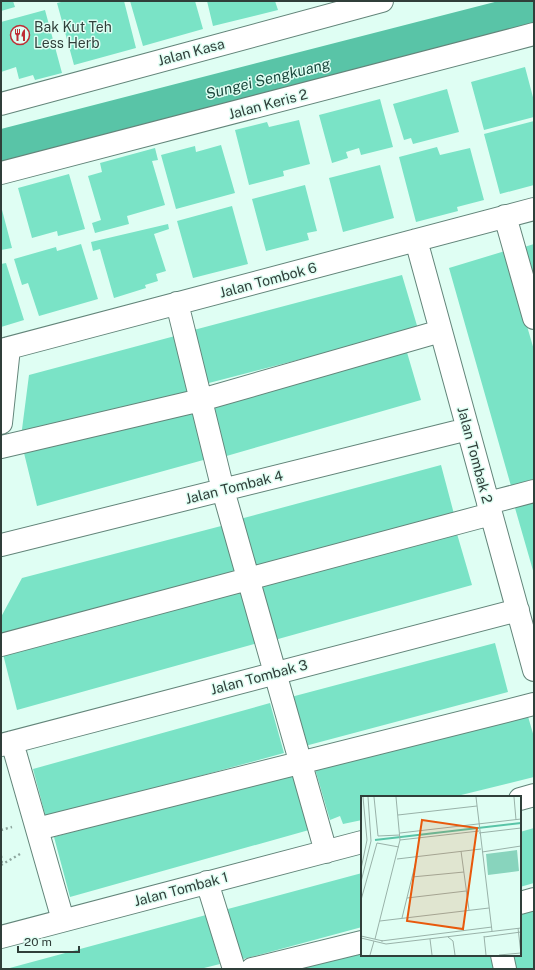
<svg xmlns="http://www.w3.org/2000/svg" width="535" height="970" viewBox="0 0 535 970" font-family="'Public Sans',sans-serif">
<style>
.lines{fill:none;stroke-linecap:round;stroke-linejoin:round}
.river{stroke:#59c4a7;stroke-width:37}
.building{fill:#7ae3c6}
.minor-casing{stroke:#63857a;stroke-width:24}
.path{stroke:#8da59d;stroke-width:2.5;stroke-dasharray:2 3;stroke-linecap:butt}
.minor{stroke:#fff;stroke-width:22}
.labels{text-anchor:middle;stroke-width:3;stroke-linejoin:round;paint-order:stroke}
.poi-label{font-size:14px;fill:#303f3a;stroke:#dffef3;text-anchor:start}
.street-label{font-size:14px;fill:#303f3a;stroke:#dffef3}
.water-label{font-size:15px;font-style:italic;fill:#1d4b3f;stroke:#dffef3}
.inset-river{fill:none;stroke:#59c4a7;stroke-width:2}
.inset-road{fill:none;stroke:#99b2a9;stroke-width:1}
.view{fill:#e8590c;fill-opacity:0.15;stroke:#e8590c;stroke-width:2}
.inset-edge{fill:none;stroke:#303f3a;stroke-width:2}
</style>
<rect width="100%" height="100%" fill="#dffef3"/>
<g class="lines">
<!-- river -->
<path class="river" d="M1,148L534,11"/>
</g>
<!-- building -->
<path class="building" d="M1,1H13L15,7L1,11Z
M65,1H124L136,48L74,65L57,3Z
M130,1H195L203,29L143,46Z
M207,1H275L278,10L213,26Z
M45,10L62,73L35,80L33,75L19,79L16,67L1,72V22Z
M525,67L534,101V117L484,130L471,82Z
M447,89L459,132L413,144L411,138L404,140L393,104Z
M380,99L393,147L361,155L359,148L346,152L348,158L332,163L319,115Z
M299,120L310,164L283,171L284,176L249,185L235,130L267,122L269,127Z
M534,121V185L500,194L484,134Z
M221,145L235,193L176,209L161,155L195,146L196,152Z
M437,147L440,155L470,148L484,200L457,207L458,211L416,222L399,157Z
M155,148L158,160L152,161L165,205L127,216L129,224L95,233L92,223L101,220L88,176L102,172L100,163Z
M380,165L394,218L343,232L329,178Z
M69,174L85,229L58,236L57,231L32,238L18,188Z
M305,185L317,231L307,233L309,240L266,251L252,199Z
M1,206L12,248L1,250Z
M232,206L248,264L193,278L177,221Z
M168,224L169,229L154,234L166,271L156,274L158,281L145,285L146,288L114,298L100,249L93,251L91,242Z
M81,244L98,299L39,316L28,283L22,285L14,259L56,247L57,251Z
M534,244V291L521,248Z
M505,251L534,350V479L511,486L449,268Z
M6,263L24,320L1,327V264Z
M402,275L418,329L205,384L190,331Z
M175,336L190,391L21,437L29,375Z
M406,349L421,400L223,457L207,403Z
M194,408L207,459L37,506L24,453Z
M441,465L454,514L255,568L240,519Z
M534,496V574L513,501Z
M225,525L239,571L1,638V617L22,578Z
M455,527L472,585L271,641L254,582Z
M241,585L258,643L17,710L2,650Z
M495,643L508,692L305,746L291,697Z
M270,703L284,753L46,818L33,769Z
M527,713L534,737V777L453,797H362V820L343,824L340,816L330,820L315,769Z
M292,771L309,830L70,897L54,837Z
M534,828V883L520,887V832Z
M362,873V927L236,961L224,910Z
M534,907V969H516L512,955H520V910Z
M206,915L220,964L200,969H6Z
M362,950V955H494L499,969H293Z"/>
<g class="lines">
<!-- minor casing -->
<g class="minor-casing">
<path id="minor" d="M1,104L382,1
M1,173L534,34
M505,216L534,318
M416,240L534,670
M177,303L223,490L326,852
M1,350L534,209
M1,423L9,348
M1,447L201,400L441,331
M488,503L534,491
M1,545L468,429
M1,645L491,514
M12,742L63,920
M1,745L518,610
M520,799L534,795
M37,829L534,704
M207,882L234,969
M520,903L534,899
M1,937L362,842
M502,955L505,969
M252,969L362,942"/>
</g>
<!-- path -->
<path class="path" d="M1,830L12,827
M1,856L2,865
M1,865L20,854"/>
<!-- minor -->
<use href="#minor" class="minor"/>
</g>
<!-- icons -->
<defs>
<g id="restaurant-ring" transform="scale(1)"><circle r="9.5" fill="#dffef3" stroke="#be2e35" stroke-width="1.5"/><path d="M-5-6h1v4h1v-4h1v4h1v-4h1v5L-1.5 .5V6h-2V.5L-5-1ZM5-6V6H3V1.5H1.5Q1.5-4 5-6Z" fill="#be2e35"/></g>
</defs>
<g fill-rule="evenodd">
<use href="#restaurant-ring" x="20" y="35"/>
</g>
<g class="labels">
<!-- poi labels -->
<g class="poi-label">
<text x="34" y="32">Bak Kut Teh<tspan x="34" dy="16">Less Herb</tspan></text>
</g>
<!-- street labels -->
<g class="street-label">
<text transform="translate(191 52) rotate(-15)" y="5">Jalan Kasa</text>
<text transform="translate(268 104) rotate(-15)" y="5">Jalan Keris 2</text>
<text transform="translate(268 280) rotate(-15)" y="5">Jalan Tombok 6</text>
<text transform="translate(475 455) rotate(75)" y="5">Jalan Tombak 2</text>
<text transform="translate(234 487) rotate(-14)" y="5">Jalan Tombak 4</text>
<text transform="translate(259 677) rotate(-15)" y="5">Jalan Tombak 3</text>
<text transform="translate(181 889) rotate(-15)" y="5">Jalan Tombak 1</text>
</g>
<!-- water labels -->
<g class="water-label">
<text transform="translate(268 79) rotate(-14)" y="5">Sungei Sengkuang</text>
</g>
</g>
<!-- overview -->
<g transform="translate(361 796)">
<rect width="160" height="160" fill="#dffef3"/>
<path d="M156,54L158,75L127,79L125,58Z" fill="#88d4bd"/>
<path class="inset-river" d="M14,44L160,27"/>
<path class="inset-road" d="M13,1L17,40L39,39M115,1L131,135M153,1L155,24M37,19L116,10M0,26V46M39,37L160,23M118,37L160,32M39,44L118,35M100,55L108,114M121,56L160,50M36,63L120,53M0,73L6,44L2,1M51,81L103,76M0,86L10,45L7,1M46,102L105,95M0,104L16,47L38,51M41,122L56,61M19,125L128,112M157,132L160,158M0,140L22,145M123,140L125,159M87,141L92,145L94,159M123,141L160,136M0,142L25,148L160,132M14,143L39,44L35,1M69,143L71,159M20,145L131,131M9,159L13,145M138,159L160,157"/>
<path class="view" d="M61,24L116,32L102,133L46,125Z"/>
<rect width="160" height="160" class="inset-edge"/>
</g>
<!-- border -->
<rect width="535" height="970" fill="none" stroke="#303f3a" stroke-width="4"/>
<!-- scale -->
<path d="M18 946v6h61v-6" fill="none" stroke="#303f3a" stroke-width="2"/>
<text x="24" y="946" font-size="12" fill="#303f3a" stroke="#dffef3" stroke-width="3" paint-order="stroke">20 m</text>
</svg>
